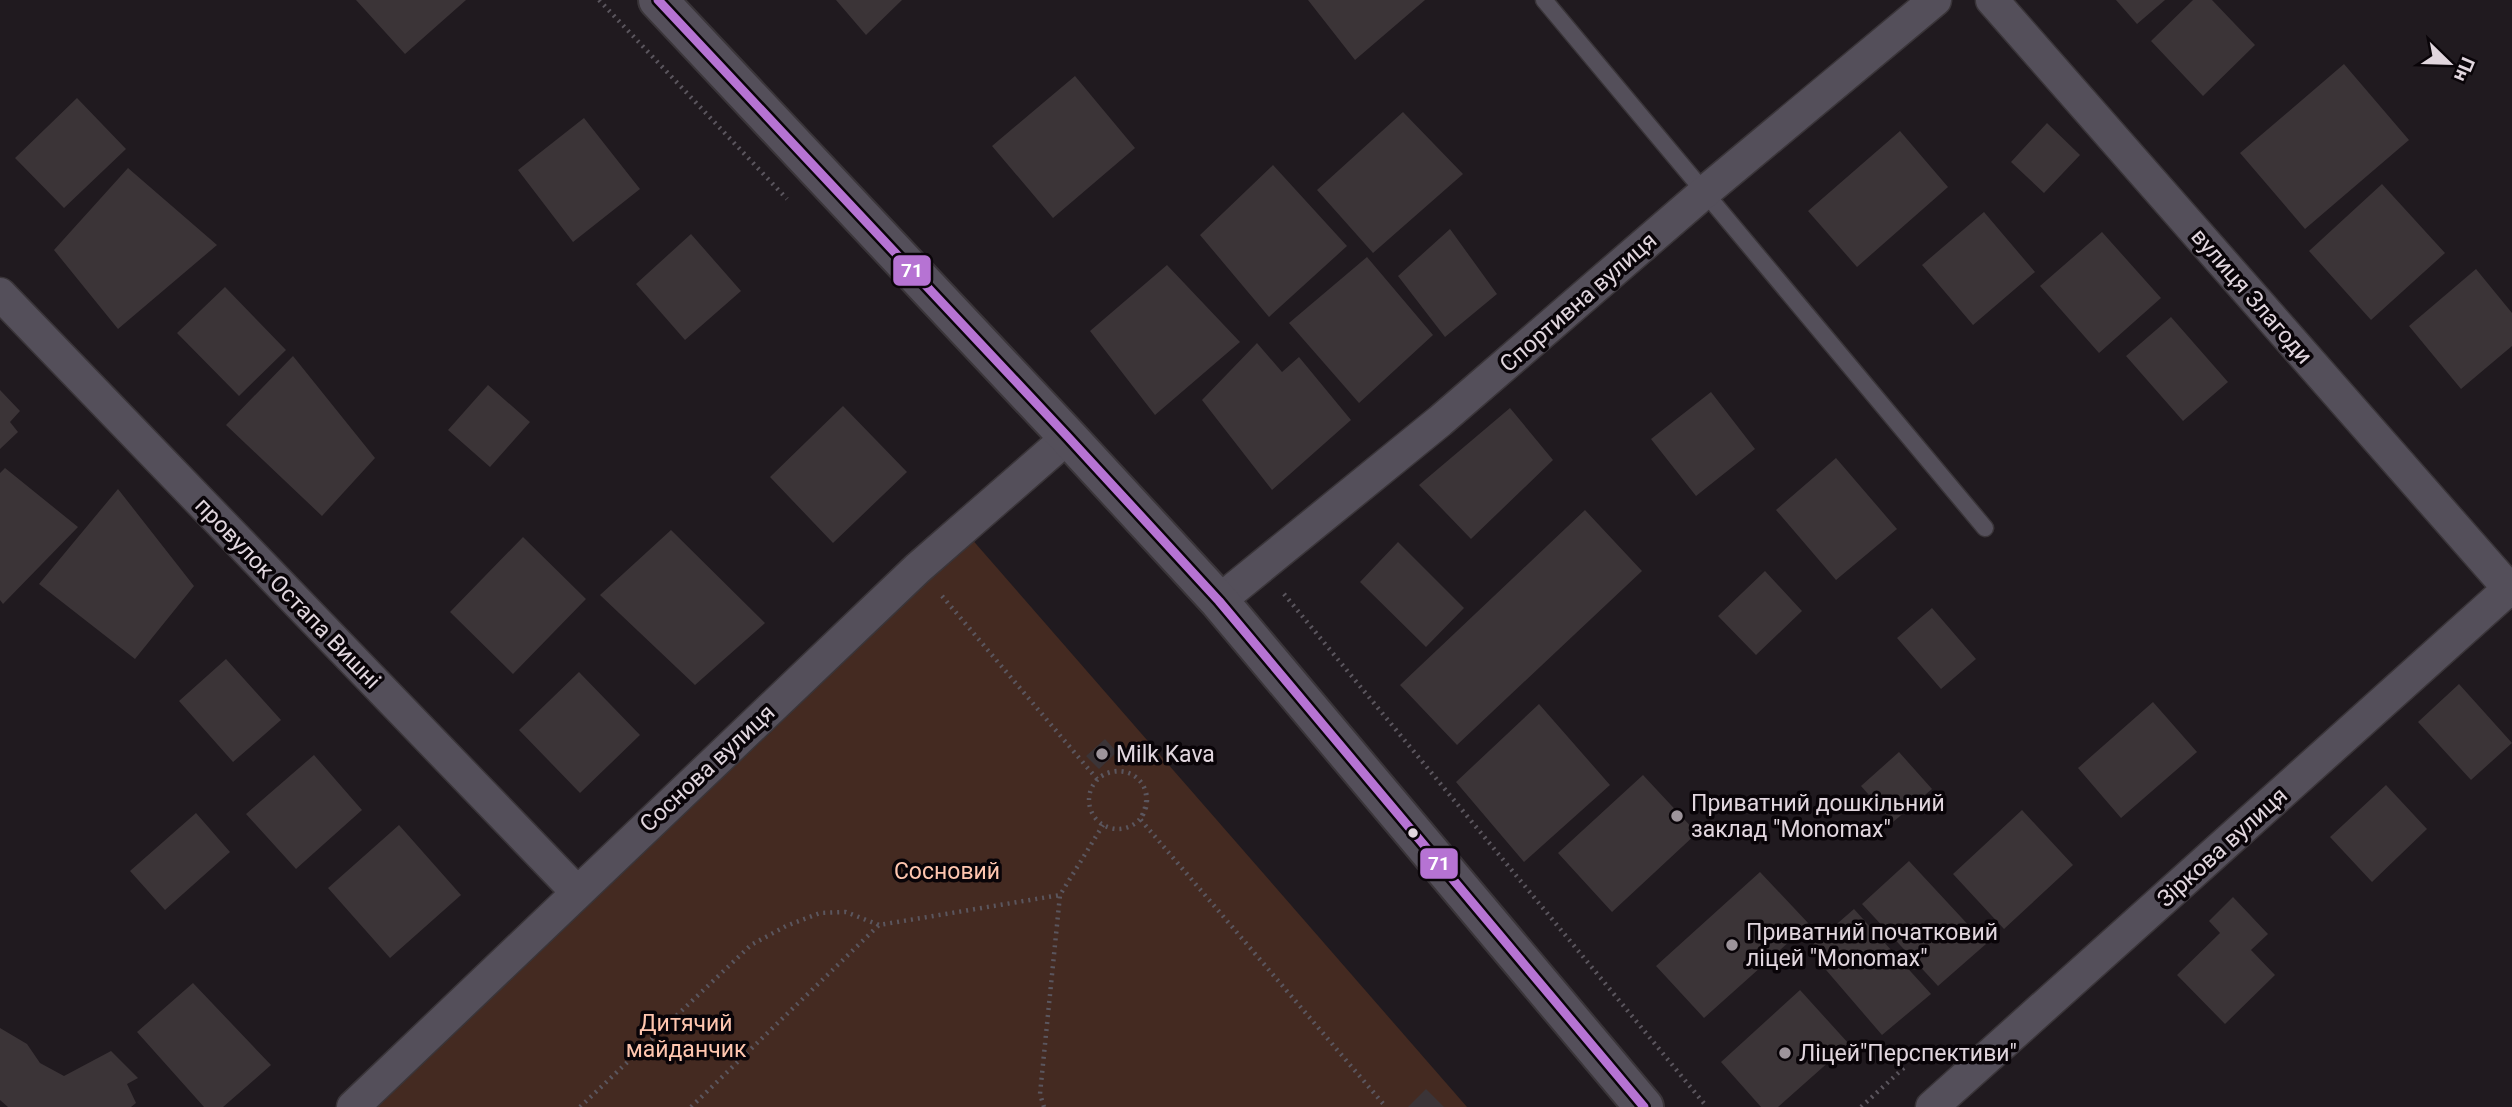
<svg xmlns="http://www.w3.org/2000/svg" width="2512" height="1107" viewBox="0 0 2512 1107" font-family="Roboto,sans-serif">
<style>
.green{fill:#442a21}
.building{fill:#3b3437}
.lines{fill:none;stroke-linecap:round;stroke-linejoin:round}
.service-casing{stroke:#3a3539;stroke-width:19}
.minor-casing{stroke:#3a3539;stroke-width:35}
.tertiary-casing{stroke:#3a3539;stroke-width:42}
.path{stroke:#5b565e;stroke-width:4.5;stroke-dasharray:2 5;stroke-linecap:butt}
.service{stroke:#544f5a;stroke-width:16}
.minor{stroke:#544f5a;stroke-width:32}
.tertiary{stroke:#544f5a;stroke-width:38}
.bus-1-casing{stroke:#090408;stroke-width:14}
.bus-1{stroke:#b673d3;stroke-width:9}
.poi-dot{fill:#9d949b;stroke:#090408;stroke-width:2.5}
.bus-dot{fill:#e1d6de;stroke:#090408;stroke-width:2.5}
.labels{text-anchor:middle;stroke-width:7;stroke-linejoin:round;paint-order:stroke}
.street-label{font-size:23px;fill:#e1d6de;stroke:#090408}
.poi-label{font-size:23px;fill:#e1d6de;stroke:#090408;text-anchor:start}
.park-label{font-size:23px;fill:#ffc6af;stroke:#090408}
.line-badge{stroke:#090408;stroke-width:2.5}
.badge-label{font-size:19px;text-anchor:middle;font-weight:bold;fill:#fff}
</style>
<rect width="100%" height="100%" fill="#201a1f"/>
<!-- green -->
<path class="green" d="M963,529L1467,1107H356Z"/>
<!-- building -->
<path class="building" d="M356,0H466L405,54Z
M836,0H902L866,35Z
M1308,0H1425L1355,60Z
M2116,0H2165L2137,24Z
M2193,0H2212L2255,45L2203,96L2151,41Z
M2344,64L2409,140L2305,229L2240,153Z
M1075,76L1135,148L1053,218L992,146Z
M77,98L126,149L64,208L15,158Z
M1403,112L1463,174L1373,253L1317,190Z
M584,118L640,189L573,242L518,170Z
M2047,123L2080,155L2044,193L2011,162Z
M1900,131L1948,187L1857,267L1808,211Z
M1273,165L1347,246L1269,317L1200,235Z
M128,168L217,245L118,329L54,250Z
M2382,184L2445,253L2371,320L2309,251Z
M1984,212L2035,272L1973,325L1922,265Z
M1450,229L1497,294L1445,337L1398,276Z
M2102,232L2161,298L2099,353L2040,286Z
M691,234L741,291L685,340L636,284Z
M1367,257L1433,335L1359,403L1289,323Z
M1167,265L1240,342L1155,415L1090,331Z
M2476,269L2512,313V346L2461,389L2409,326Z
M225,287L286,350L239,396L177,333Z
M2171,317L2228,382L2183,421L2126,356Z
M1257,343L1282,372L1299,357L1351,420L1272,490L1202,400Z
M293,356L375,458L322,516L226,425Z
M488,385L530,422L490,467L448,430Z
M0,390L20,411L10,422L18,432L0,449Z
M1711,392L1755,449L1696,496L1651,439Z
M843,406L907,472L833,543L770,477Z
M1510,408L1553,460L1471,539L1419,485Z
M1836,458L1897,529L1836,580L1776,510Z
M5,468L78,527L3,604L0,600V473Z
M118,489L194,586L135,659L39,584Z
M1585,510L1642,571L1457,745L1400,685Z
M671,530L765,623L695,685L600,595Z
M523,537L586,599L513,674L450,612Z
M1398,542L1464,608L1426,647L1360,582Z
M1765,571L1802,611L1756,655L1718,616Z
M1932,608L1976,659L1941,689L1897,638Z
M226,659L281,720L233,762L179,701Z
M579,672L640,735L580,793L519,730Z
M2459,684L2512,743L2471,780L2418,722Z
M2153,702L2197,752L2121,818L2078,768Z
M1539,704L1610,785L1524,862L1456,782Z
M1105,739L1117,752L1099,769L1086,756Z
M1899,752L1932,789L1893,822L1861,786Z
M314,755L362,810L296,869L246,814Z
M1643,775L1697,833L1612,912L1558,853Z
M2386,785L2427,829L2372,882L2330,837Z
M2022,810L2073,865L2004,929L1953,874Z
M196,813L230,852L165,910L130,871Z
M399,825L461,895L390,958L328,888Z
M1909,861L1986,944L1938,986L1862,904Z
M1760,872L1809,924L1704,1018L1656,966Z
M2233,897L2268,934L2251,950L2275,975L2225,1024L2177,975L2220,933L2209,921Z
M1854,909L1931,994L1882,1035L1808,949Z
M193,983L271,1065L223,1107H204L137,1032Z
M1800,990L1849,1044L1778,1107H1761L1721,1062Z
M0,1028L27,1044L40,1063L64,1076L111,1051L138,1078L127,1084L136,1103L131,1107H8L0,1100Z
M1426,1089L1444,1107H1408Z"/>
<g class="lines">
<!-- service casing -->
<g class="service-casing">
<path id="service" d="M1544,0L1985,528"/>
</g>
<!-- minor casing -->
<g class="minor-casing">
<path id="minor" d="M1992,0L2512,592
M0,294L577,892
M1219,601L1440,421L1706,191L1935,0
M353,1107L918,568L1068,437
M1932,1107L2512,586"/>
</g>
<!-- tertiary casing -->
<g class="tertiary-casing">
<path id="tertiary" d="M658,0L1068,437L1219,601L1644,1107"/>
</g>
<!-- path -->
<path class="path" d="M599,0L787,199
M1284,594L1707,1107
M942,596L1097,779C1128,757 1160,786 1140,819L1386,1107
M1089 800a29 29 0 1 1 58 0a29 29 0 1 1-58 0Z
M580,1107L751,945L786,926L820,913L846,912L879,925
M691,1107L879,925L1060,895
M1044,1107L1040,1094L1060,895L1103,825
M1861,1107L1907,1065"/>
<!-- service -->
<use href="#service" class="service"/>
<!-- minor -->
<use href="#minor" class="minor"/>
<!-- tertiary -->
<use href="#tertiary" class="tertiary"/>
<!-- bus-1 casing -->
<g class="bus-1-casing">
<path id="bus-1" d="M658,0L1068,437L1219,601L1644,1107"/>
</g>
<!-- bus-1 -->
<use href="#bus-1" class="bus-1"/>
</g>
<!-- markers -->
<g class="poi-dot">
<circle cx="1102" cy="754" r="7"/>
<circle cx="1677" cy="816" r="7"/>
<circle cx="1732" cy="945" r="7"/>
<circle cx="1785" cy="1053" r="7"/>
</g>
<circle class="bus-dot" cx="1413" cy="833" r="6"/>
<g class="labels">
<!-- street labels -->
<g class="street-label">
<text transform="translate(2252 296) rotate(49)" y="8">вулиця Злагоди</text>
<text transform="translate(1578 302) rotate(-41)" y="8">Спортивна вулиця</text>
<text transform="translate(288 593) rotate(46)" y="8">провулок Остапа Вишні</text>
<text transform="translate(707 768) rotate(-43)" y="8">Соснова вулиця</text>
<text transform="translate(2222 847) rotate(-42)" y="8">Зіркова вулиця</text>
</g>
<!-- poi labels -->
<g class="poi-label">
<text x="1116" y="762">Milk Kava</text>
<text x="1691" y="811">Приватний дошкільний<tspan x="1691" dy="26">заклад "Monomax"</tspan></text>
<text x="1746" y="940">Приватний початковий<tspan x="1746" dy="26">ліцей "Monomax"</tspan></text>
<text x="1799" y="1061">Ліцей"Перспективи"</text>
</g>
<!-- park labels -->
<g class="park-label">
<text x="947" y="879">Сосновий</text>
<text x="686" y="1031">Дитячий<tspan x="686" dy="26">майданчик</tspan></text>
</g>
</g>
<g class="line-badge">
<rect x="892" y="254" width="40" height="33" rx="7" fill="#b673d3"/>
<rect x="1419" y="847" width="40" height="33" rx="7" fill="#b673d3"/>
</g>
<g class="badge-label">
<text x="912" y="277">71</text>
<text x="1439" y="870">71</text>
</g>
<!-- north arrow -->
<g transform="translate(2449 63) rotate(113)" stroke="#090408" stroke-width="5" paint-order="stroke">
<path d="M0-5L12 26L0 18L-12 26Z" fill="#e1d6de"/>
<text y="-10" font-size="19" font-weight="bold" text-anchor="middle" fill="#e1d6de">Пн</text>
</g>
</svg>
